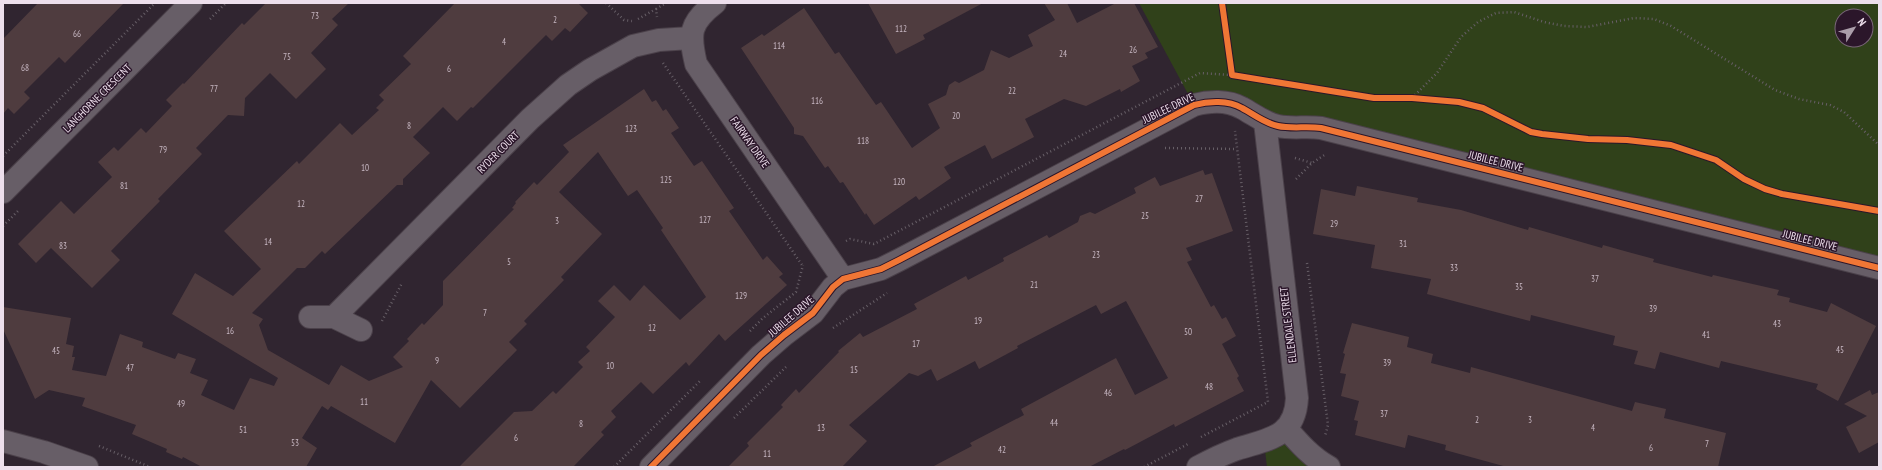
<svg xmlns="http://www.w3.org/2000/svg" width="1882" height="470" viewBox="0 0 1882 470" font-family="'PT Sans Narrow',sans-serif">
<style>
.green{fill:#30411a;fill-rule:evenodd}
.building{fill:#4f3c3f}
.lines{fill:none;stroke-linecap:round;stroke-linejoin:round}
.street-casing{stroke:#4b414a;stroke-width:24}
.path{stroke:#675f67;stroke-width:2.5;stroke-dasharray:1 3;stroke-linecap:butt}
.street{stroke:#675e67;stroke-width:22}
.cycleway-casing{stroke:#2b162a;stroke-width:8}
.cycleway{stroke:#f07635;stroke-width:6}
.labels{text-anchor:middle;stroke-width:3;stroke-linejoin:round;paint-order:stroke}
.number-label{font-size:9px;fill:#c6b6c1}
.street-label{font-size:11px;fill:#eddfec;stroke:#2b162a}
</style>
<rect width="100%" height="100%" fill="#302530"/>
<!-- green -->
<path class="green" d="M1139,3H1879V268L1194,105ZM1842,16H1866V40H1842Z
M1279,434L1329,467H1267L1264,442Z"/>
<!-- building -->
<path class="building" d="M38,3H124L65,63L59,57L24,92L30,98L14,114L8,108L3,114V39Z
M266,3H349L332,19L338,25L311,53L326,69L296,99L270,73L245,98L244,116L228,115L196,148L202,154L158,199L160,201L111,251L120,260L92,288L51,248L36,263L18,244L61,201L74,214L112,177L98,162L114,147L118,151L141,128L146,133L172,106L166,100L183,83L184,84L242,23L244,25Z
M455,3H578L588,13L570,32L565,28L552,41L546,35L473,108L471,107L457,121L443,107L413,137L430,153L403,179V185H397L325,254L322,251L305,268H297L252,313L263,319L259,325L268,350L329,385L341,365L369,381L403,367L393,357L409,341L407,339L422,323L424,325L443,305V281L514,209L512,208L516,203L515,202L534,182L537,185L569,152L563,145L644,89L652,102L656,100L663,111L666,109L679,128L671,133L694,166L702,161L734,208L729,211L763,260L767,256L783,274L779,277L787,285L725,341L719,334L689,366L686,362L653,394L641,382L611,411L616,417L601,432L604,435L573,467H459L514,412L532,411L553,391L556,394L583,367L578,362L590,351L586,347L615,317L598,301L614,285L630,301L644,285L680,320L706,297L661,230L663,228L637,190L628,196L598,152L559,192L602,234L561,277L564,280L524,321L527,324L509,342L517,350L460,408L431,380L395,443L331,406L328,410L322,406L302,438L317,448L306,467H202L183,457L182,459L166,452L167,449L132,434L136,425L82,406L85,398L49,390L35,399L3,329V307L71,318L66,344L74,346L72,357H75L72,370L106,376L120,334L143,342L142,347L175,359L178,353L196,359L190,373L208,380L201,395L234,410L250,378L274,386L278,378L172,314L195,273L233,296L261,269L224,231L297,161L299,164L340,123L352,135L379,110L376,108L384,100L379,95L411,64L403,56Z
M868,3H983L923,35L925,39L896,54Z
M1044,3H1067L1077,23L1116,3H1134L1158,47L1145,53L1148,58L1132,66L1140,81L1121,92L1120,89L1086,106L1064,99L1025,119L1034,137L992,159L985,145L944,167L951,178L919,200L916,196L874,225L866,213L865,215L843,182L840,183L828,166L825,168L803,136L794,134V128L741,48L762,34L764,36L804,8L835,54L839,52L876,105L881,102L912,148L940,128L928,104L946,95L949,85L955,81L959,83L984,70L991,50L1009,58L1033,46L1028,35L1055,20Z
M1203,170L1205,175L1212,173L1233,231L1186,248L1192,260L1187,262L1211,307L1214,305L1222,319L1226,317L1236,336L1222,344L1239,376L1237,378L1244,391L1175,427L1174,424L1125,450L1124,449L1089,467H932L972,446L970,443L1024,415L1021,409L1116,358L1135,395L1168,378L1126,301L1101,314L1096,305L1017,346L1018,348L979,369L975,361L937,381L931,369L918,376L909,373L849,425L867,441L842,467H728L749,446L747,443L783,407L781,405L796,389L799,393L839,352L838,351L860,333L863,337L917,309L914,304L966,276L968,280L1004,261L1003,258L1047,235L1049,238L1078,222L1080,216L1090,212L1095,214L1136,193L1134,188L1155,177L1160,186Z
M1357,186L1418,198L1417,202L1461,210L1528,230L1529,227L1602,248L1603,245L1628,252L1654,259L1653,262L1712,277L1713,275L1779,290L1777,295L1790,298L1789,302L1827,312L1831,303L1876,326L1838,401L1816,389L1818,384L1721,361L1719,368L1660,352L1655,369L1634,364L1638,351L1613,345L1615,336L1531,315L1530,321L1427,294L1431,279L1371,268L1375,245L1313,234L1321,189L1355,196Z
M1352,323L1409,337L1407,347L1433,354L1431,363L1470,373L1471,367L1632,411L1635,402L1666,409L1664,418L1726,433L1718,467H1507L1445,450L1446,445L1408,435L1405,448L1355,435L1358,421L1354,420L1359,401L1341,396L1346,374L1340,373L1345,354L1343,353Z
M1870,390L1872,395L1879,392V442L1859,453L1846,427L1867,416L1844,404Z"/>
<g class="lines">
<!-- street casing -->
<g class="street-casing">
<path id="street" d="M715,3C689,23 689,34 696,64L843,279
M3,192L191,3
M310,317H334L361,330
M334,317L530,119L568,85L590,70L633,46L659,40L691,38
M1286,428C1299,443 1311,457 1329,467
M3,441L44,452L87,467
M651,467L761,355L784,335L813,313L833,287L843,279L881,269L899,260L1194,105C1209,101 1228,100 1242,108C1255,115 1264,123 1278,126C1291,129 1307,126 1321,128L1879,268
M1198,467C1211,460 1223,454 1237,449C1268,439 1295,438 1297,398L1265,122"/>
</g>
<!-- path -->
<path class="path" d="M606,3L624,20L632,21
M656,9L666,3
M210,19L226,3
M638,19L656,9L657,17
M663,63L802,265
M1412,98L1437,73L1461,37L1478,22L1496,13L1514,12L1544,22L1564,26L1587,27L1634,18L1654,19L1671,26L1775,90L1799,99L1830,105L1844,112L1879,145
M1165,148L1237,149
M3,156L155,3
M1295,158L1312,163
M1296,179L1312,163L1326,154
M3,226L18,211
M846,241L850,239L874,244L1200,73L1232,75V81
M1307,263L1328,425L1325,436
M382,321L402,283
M833,328L887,293
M750,331L763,318L796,292L803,265
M734,418L786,367
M1201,437L1268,402L1235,131
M99,446L150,467
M614,467L701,380
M1144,467L1188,444"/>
<!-- street -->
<use href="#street" class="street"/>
<!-- cycleway casing -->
<g class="cycleway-casing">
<path id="cycleway" d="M1222,3L1232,75L1374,98H1412L1459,102L1483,108L1531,132L1542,134L1588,139L1627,140L1671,145L1716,160L1744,179L1765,189L1782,194L1879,211
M651,467L761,355L784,335L813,313L833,287L843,279L881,269L899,260L1194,105C1209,101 1228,100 1242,108C1255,115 1264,123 1278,126C1291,129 1307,126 1321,128L1879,268"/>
</g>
<!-- cycleway -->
<use href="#cycleway" class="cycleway"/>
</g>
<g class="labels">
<!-- number labels -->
<g class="number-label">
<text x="315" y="19">73</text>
<text x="555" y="23">2</text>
<text x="901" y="32">112</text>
<text x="77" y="37">66</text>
<text x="504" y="45">4</text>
<text x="779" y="49">114</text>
<text x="1133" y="53">26</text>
<text x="1063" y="57">24</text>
<text x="287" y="60">75</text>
<text x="25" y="71">68</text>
<text x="449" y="72">6</text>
<text x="214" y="92">77</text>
<text x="1012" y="94">22</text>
<text x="817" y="104">116</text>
<text x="956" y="119">20</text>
<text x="409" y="129">8</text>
<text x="631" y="132">123</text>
<text x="863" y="144">118</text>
<text x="163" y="153">79</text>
<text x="365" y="171">10</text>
<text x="666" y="183">125</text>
<text x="899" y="185">120</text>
<text x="124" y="189">81</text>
<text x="1199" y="202">27</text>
<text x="301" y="207">12</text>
<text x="1145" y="219">25</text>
<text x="705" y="223">127</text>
<text x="557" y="224">3</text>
<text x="1334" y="227">29</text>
<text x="268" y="245">14</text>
<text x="1403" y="247">31</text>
<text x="63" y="249">83</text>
<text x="1096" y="258">23</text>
<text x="509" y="265">5</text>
<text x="1454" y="271">33</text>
<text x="1595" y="282">37</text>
<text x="1034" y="288">21</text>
<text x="1519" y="290">35</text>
<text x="741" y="299">129</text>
<text x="1653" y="312">39</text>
<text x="485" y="316">7</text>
<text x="978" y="324">19</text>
<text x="1777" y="327">43</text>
<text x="652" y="331">12</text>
<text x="230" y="334">16</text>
<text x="1188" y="335">50</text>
<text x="1706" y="338">41</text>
<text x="916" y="347">17</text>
<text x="1840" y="353">45</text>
<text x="56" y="354">45</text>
<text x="437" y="364">9</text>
<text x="1387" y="366">39</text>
<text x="610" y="369">10</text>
<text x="130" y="371">47</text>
<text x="854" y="373">15</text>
<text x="1209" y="390">48</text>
<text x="1108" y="396">46</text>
<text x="364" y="405">11</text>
<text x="181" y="407">49</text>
<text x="1384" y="417">37</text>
<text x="1477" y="423">2</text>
<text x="1530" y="423">3</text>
<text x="1054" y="426">44</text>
<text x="581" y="427">8</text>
<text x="821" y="431">13</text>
<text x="1593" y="431">4</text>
<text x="243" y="433">51</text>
<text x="516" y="441">6</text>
<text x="295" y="446">53</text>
<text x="1707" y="447">7</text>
<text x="1651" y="451">6</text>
<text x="1002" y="453">42</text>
<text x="767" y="457">11</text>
</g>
<!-- street labels -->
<g class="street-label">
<text transform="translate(97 98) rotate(-45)" y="4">LANGHORNE CRESCENT</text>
<text transform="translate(1168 108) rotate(-26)" y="4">JUBILEE DRIVE</text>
<text transform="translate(750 142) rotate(55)" y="4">FAIRWAY DRIVE</text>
<text transform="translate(498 152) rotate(-45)" y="4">RYDER COURT</text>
<text transform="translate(1496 161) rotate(14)" y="4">JUBILEE DRIVE</text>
<text transform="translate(1810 240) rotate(14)" y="4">JUBILEE DRIVE</text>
<text transform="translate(791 316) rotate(-41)" y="4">JUBILEE DRIVE</text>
<text transform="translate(1288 325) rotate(-97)" y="4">ELLENDALE STREET</text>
</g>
</g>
<!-- border -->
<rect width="1882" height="470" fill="none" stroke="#eddfec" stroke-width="8"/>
<!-- north arrow -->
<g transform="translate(1854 28) rotate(53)"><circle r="19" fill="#2b162a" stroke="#796678"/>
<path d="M0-3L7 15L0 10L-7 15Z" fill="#ab9eaa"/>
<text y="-6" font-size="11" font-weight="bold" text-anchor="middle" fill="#eddfec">N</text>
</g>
</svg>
